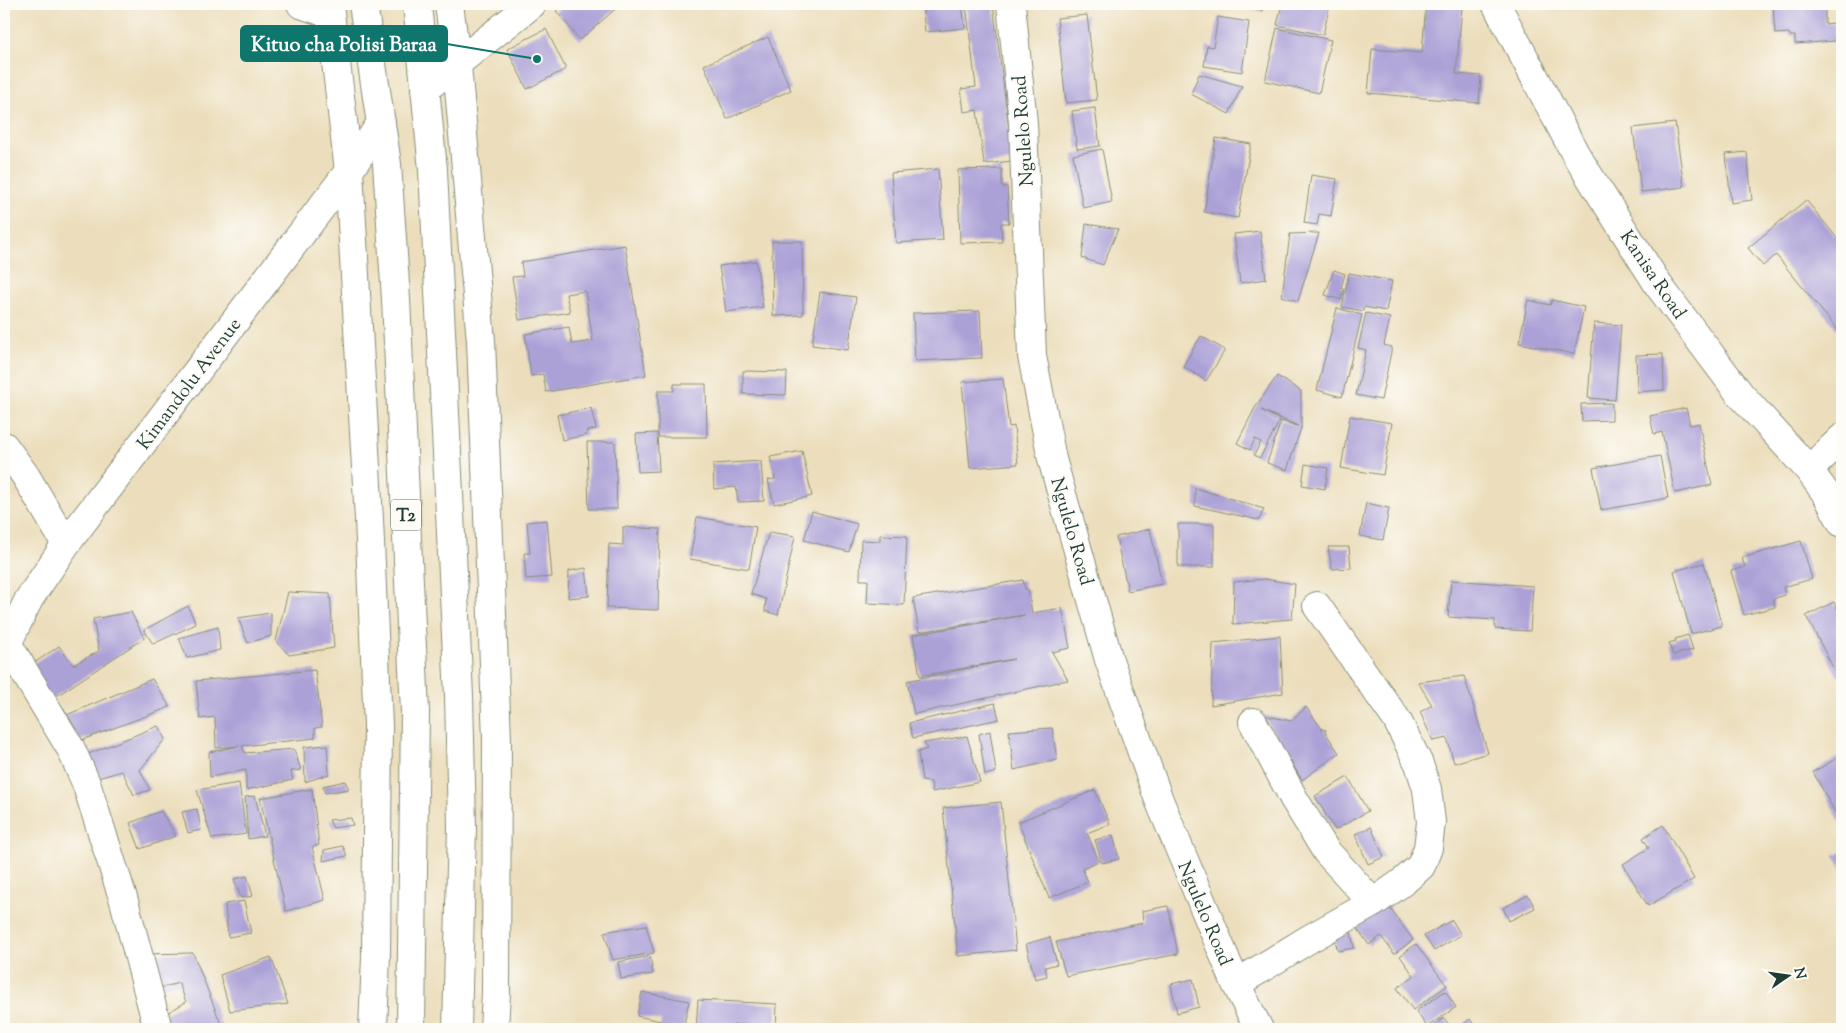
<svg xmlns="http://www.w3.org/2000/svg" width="1846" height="1033" viewBox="0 0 1846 1033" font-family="'Sorts Mill Goudy',serif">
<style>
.building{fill:#aca1d7}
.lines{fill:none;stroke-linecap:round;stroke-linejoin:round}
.minor-casing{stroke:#868e78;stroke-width:30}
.highway-casing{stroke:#868e78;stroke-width:30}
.minor{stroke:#fff;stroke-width:28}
.highway{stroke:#fff;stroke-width:28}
.labels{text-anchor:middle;stroke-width:4.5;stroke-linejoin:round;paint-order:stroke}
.shield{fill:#fdfcf7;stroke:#62766e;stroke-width:1}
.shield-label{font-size:18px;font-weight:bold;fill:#1f3d34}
.street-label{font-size:19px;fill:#1f3d34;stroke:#fdfcf7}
.leader{fill:none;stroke:#0f766e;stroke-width:2}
.callout-dot{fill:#0f766e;stroke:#fdfcf7;stroke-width:2}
.callout{fill:#0f766e;stroke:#0f766e;stroke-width:2}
.callout-label{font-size:20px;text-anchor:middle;font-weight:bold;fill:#fff}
</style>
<rect width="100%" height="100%" fill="#fdfcf7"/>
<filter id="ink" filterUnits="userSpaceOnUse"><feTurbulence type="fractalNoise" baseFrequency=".02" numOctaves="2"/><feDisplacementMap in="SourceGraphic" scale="10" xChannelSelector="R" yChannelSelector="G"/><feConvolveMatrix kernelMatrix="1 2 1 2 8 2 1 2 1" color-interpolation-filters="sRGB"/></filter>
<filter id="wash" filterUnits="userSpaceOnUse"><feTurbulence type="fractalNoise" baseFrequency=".0096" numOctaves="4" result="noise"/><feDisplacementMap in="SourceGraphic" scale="20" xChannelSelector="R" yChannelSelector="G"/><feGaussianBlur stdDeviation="1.12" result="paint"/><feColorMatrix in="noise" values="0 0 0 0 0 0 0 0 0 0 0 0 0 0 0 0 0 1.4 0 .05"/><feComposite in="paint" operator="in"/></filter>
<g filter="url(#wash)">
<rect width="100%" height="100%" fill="#ecdebc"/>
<g id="blocks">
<!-- building -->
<path class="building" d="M565,4H621L580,40L556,11Z
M922,4H962L965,28L925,32Z
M966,4H993L1013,161L984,164L977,110L964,112L961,89L976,87Z
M1232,4H1264L1262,11Z
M1282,4H1330L1323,35L1277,25Z
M1426,4L1462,7L1456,74L1481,76L1479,103L1368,93L1372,49L1422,53Z
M1773,4H1825V24L1834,23L1835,41L1795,44V36H1790L1789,33L1775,34Z
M1087,15L1097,100L1066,103L1057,18Z
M1218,17L1249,22L1242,72L1204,66L1207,46L1213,47Z
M1277,28L1331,40L1319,93L1265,81Z
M546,29L566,69L527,89L507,49Z
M768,37L791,90L727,119L704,65Z
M1199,74L1242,86L1229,114L1191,94Z
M1095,108L1100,146L1077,149L1072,111Z
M1675,123L1684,187L1641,192L1633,128Z
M1216,138L1251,144L1238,218L1204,212Z
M1102,149L1112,202L1083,208L1073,155Z
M1747,152L1752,200L1731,203L1726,154Z
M938,169L943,240L896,243L891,173Z
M1002,169V187H1007L1009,223H1001L1002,242L960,243L958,170Z
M1311,175L1337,179L1331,216L1319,214L1317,225L1304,223Z
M1806,200L1842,244V333L1841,334L1776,255L1763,266L1748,248Z
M1086,224L1118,229L1103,265L1082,258Z
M1260,231L1266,279L1240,283L1234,234Z
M1319,233L1298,301L1282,296L1290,234Z
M772,241H802L803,315L773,316Z
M625,245L646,375L546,392L543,374L531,376L525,334L569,327L572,344L593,341L585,291L566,294L570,312L519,320L512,277L523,276L521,262Z
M756,261L763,307L726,312L719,266Z
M1334,270L1345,274L1341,288L1344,289L1341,300L1325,295Z
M1349,273L1392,281L1386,311L1364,307L1363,311L1342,307Z
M820,292L856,297L848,350L812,345Z
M1528,300L1550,305L1552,300L1584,307L1574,354L1519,343Z
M1337,308L1362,315L1342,397L1317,390Z
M980,311L982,358L915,361L913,313Z
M1366,313L1390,318L1384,345L1392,347L1381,400L1356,395L1366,350L1358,348Z
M1594,323L1621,325L1615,400L1588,398Z
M1201,336L1225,350L1206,381L1183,366Z
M1663,354L1664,390L1637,392L1636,355Z
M743,371L787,372L786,395L743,394Z
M1277,376L1301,391V428L1287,470L1267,463L1281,421L1298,426L1261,410L1280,420L1260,458L1254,455L1261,442L1255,439L1250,450L1237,443L1255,408Z
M1003,379L1009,427L1014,426L1018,464L970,468L962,382Z
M674,384H706L707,437H658V391H674Z
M1612,403V420L1582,421L1581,404Z
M591,408L596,429L586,431L587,435L562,440L557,415Z
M1686,408L1690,425L1699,423L1712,485L1675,493L1662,432L1654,434L1650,416Z
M1350,416L1392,423L1383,475L1341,468Z
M657,433L659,471L638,472L636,434Z
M587,442H615L617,509H589Z
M802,451L812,496L774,504L768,480L775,479L770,457Z
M1660,456L1668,498L1601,510L1593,468Z
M761,461L764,501L738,502L736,487L714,489L713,464Z
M1305,464L1328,468L1325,489L1302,485Z
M1195,488L1264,509L1259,520L1195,506Z
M1366,503L1389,508L1383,540L1360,536Z
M812,511L857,524L849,552L804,540Z
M697,517L756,527L749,569L690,559Z
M547,520L552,577L526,579L524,553H530L527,522Z
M1178,524H1214V567H1178Z
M623,527L660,529L658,610L607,608L609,544L623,545Z
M1150,529L1162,584L1128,591L1116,537Z
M769,532L795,536L778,615L765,611L766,599L751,594Z
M880,535L907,536L904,605L867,603L868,580H860L861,540L880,541Z
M1801,541L1812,579L1783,587L1785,595L1773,599L1775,607L1744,615L1731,571L1745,567L1742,558Z
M1328,547H1349L1351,568L1332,569Z
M1704,563L1722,626L1691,634L1674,571Z
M586,568L589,596L568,598L569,571Z
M1265,579L1295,584L1292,619L1233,624L1234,582Z
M1023,580L1025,589H1028L1032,613L1062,608L1070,648L1052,652L1068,680L914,714L907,681L1014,659L920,676L913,635L1025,615L919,632L913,598Z
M1451,580L1533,586L1530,631L1495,629V620L1448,617Z
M288,592L330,594L334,648L289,655L276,641Z
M1834,602L1842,619V675L1838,677L1806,616Z
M188,606L196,624L153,644L144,630Z
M131,612L144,638L46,703L27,668L59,646L73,665L99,651L93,619Z
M271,613V636L248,643L238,618Z
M218,627L220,650L187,658L179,638Z
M1688,635L1693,650L1673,655L1669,643L1676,641L1675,639Z
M1280,636L1283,693L1211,705L1213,643Z
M315,670L322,727L315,728V738L242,746L245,753L294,749L301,770L291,771L293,780L246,790V770L210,777L209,752L239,746L216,748L215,717L200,719L196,681Z
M1464,676L1488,753L1454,763L1447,738L1433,741L1420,712L1432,705L1418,682Z
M152,679L170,707L74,743L62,717Z
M995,703L999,719L913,738L909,723Z
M1306,707L1322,729L1326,730L1325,732L1339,753L1302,780L1263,715L1291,721Z
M158,726L165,739L140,770L150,790L134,795L122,771L91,780L81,757Z
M1052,728L1057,760L1014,770L1009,731Z
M990,731L996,772L985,775L979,734Z
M967,736L980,782L932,792L931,782L922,781L918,752L927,749L924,743Z
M327,745L329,774L305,782L304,747Z
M1841,756L1842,758V825L1813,772Z
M1348,777L1368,811L1335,830L1315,796Z
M345,781L349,789L325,793L323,786Z
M239,783L246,834L212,839L197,790Z
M312,789L319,845L312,847L325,900L286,911L260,798Z
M1095,790L1110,824L1087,833L1099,861L1082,868L1088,882L1049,898L1018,822Z
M255,796L265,836L248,839L245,797Z
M1001,802L1016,950L958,956L943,808Z
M197,809L201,830L188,833L182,812Z
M161,811L176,836L140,849L130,823Z
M351,818L353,825L333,828L329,820Z
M1663,825L1694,879L1648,906L1623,864L1649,848L1643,838Z
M1371,827L1384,857L1368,864L1355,834Z
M1113,835L1119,859L1102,863L1095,840Z
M343,846L347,856L323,861L324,850Z
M1842,852V869L1834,856Z
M247,876L253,896L241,898L234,879Z
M1528,895L1535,908L1509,921L1503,908Z
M244,901L251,933L228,937L225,904Z
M1386,903L1413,940L1394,954L1381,936L1369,945L1355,925Z
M1168,906L1178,954L1066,976L1056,942L1143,923L1142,911Z
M1452,920L1461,935L1434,951L1424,936Z
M646,925L654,953L613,960L604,932Z
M1351,932L1354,948L1338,951L1334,937Z
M1050,937L1057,964L1045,967L1047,976L1035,979L1026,944Z
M1416,944L1447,986L1413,1010L1397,988L1414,976L1400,956Z
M193,953L223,1029H167L160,1017L186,1002L179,983L148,991L141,954Z
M650,956L653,974L621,979L618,962Z
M271,957L288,1004L230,1011L220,975Z
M1193,979L1199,1007L1177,1013L1171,984Z
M1445,991L1456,1007L1427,1027L1416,1011Z
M642,992L689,1001L683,1029H660L661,1021L637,1016Z
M698,1000L777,1004L776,1029H746V1025H733L732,1029H696Z
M1444,1018L1452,1029H1429Z
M1470,1019L1477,1029H1465L1462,1025Z"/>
</g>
</g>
<g filter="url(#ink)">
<use href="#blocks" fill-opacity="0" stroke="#868e78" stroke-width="1"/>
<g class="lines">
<!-- minor casing -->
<g class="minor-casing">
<path id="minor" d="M301,4L330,14
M329,4L349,171L369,519L378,725L376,957L373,1029
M449,4L457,65L481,341L497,739L496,993L494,1029
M1011,4L1023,123L1032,356L1052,459L1109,660L1159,800L1236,984L1259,1029
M1496,4L1576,155L1659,286L1740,394L1809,470L1827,495L1842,523
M425,89L532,4
M4,446L25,475L66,544
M1809,470L1842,438
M7,643L71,749L86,783L124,901L158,1029
M4,650L29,599L66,544L349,171L381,123
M1253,722L1294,799L1326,851L1373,903
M1236,984L1309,939L1373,903L1404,881L1421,866L1428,848L1431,822L1427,789L1419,764L1397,720L1317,606"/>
</g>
<!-- highway casing -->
<g class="highway-casing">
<path id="highway" d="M363,4L387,164L396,299L415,712L411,1029
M417,4L433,170L459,696L462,826L457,1029"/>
</g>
<!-- minor -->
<use href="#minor" class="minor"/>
<!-- highway -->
<use href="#highway" class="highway"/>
</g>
</g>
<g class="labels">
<!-- shield labels -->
<rect class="shield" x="391" y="499.5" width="30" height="31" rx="4"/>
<g class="shield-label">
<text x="406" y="521">T2</text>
</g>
<!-- street labels -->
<g class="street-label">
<text transform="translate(1022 131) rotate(-94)" y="7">Ngulelo Road</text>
<text transform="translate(1654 274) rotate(56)" y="7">Kanisa Road</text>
<text transform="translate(188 383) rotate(-53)" y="7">Kimandolu Avenue</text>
<text transform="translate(1073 531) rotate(74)" y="7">Ngulelo Road</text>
<text transform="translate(1206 913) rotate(67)" y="7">Ngulelo Road</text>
</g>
</g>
<!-- callouts -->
<path class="leader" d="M537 59L447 44"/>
<circle class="callout-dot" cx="537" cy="59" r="5"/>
<rect class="callout" x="241" y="26" width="206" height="35" rx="5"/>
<g class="callout-label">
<text x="344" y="51">Kituo cha Polisi Baraa</text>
</g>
<!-- margin -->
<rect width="1846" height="1033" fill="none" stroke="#fdfcf7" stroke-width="20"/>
<!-- north arrow -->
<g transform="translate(1788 976) rotate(77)" stroke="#fdfcf7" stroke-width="4" paint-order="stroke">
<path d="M0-4L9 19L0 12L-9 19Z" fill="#1f3d34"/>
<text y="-8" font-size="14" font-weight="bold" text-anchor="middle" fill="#1f3d34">N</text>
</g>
</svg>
